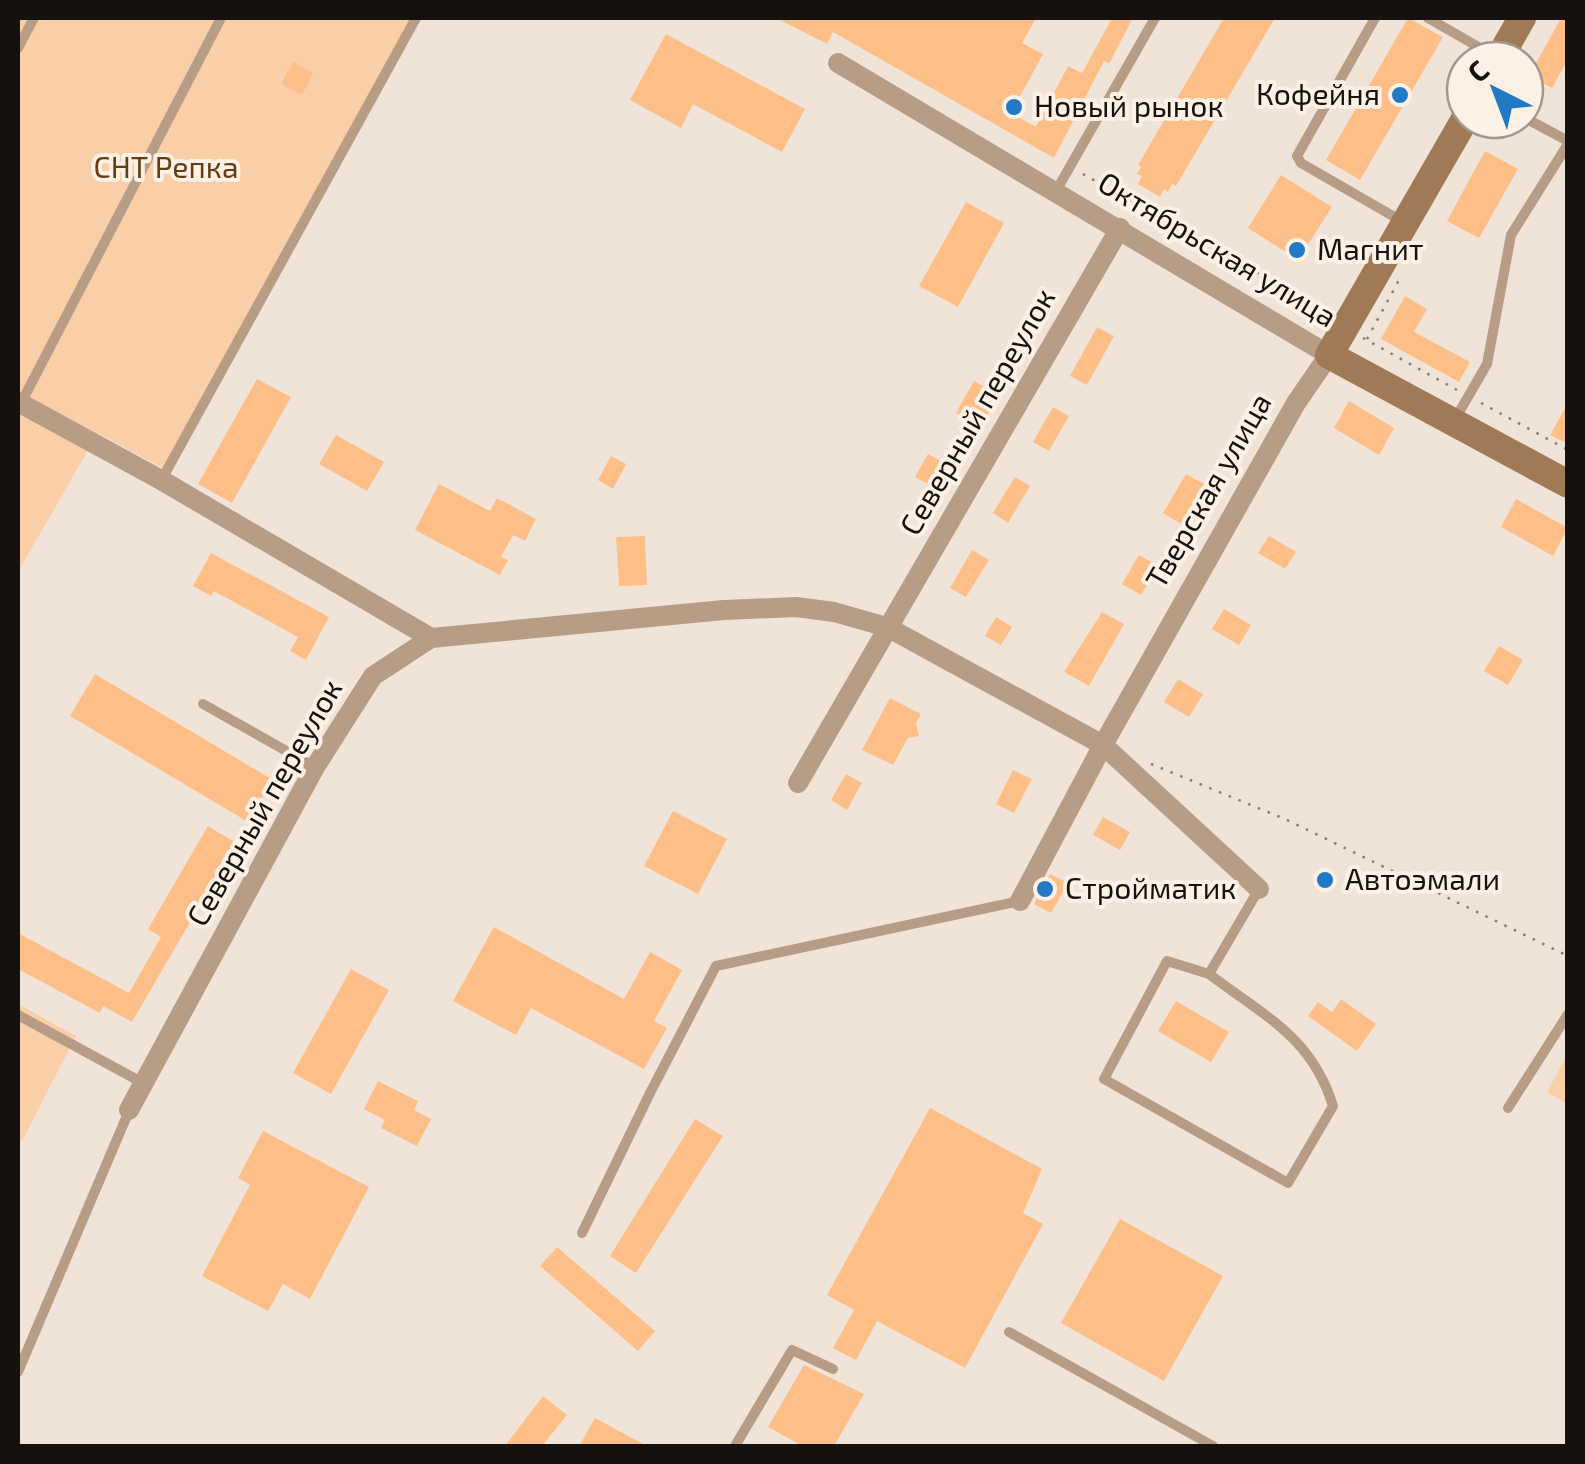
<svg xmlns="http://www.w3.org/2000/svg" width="1585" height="1464" viewBox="0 0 1585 1464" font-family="'Exo 2',sans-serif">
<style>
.green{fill:#facea7}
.building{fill:#fdbf87}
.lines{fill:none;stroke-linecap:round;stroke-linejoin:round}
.path{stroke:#847c75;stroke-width:2.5;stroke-dasharray:2.5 8;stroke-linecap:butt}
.lane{stroke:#b89d86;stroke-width:10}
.street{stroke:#b89d86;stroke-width:20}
.secondary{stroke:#a07a56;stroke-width:28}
.poi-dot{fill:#2279c7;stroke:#fdf1e6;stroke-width:4}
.labels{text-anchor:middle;stroke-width:8;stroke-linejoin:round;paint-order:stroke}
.poi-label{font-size:30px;fill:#15110e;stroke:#fdf1e6;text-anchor:start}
.park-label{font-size:30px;fill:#643c12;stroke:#fdf1e6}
.street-label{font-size:30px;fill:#15110e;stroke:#fdf1e6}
</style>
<rect width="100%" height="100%" fill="#f0e4d9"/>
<!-- green -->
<path class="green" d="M18,18H418L170,472L98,433L18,572Z
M18,1004L76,1036L23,1139L18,1142Z
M1567,1055V1104L1547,1092Z"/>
<!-- building -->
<path class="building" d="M776,18H1036L1022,43L1043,54L1011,113L1036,127L1068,66L1082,73L1112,18H1133L1109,64L1104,61L1054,158L833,32L827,44Z
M1224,18H1275L1176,186L1172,184L1168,192L1164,189L1160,197L1138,184L1142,176L1137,174L1141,167L1138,165Z
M1408,18L1443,37L1360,180L1326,160Z
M1561,18H1568V59L1552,88L1529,76Z
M666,34L805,109L782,152L693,104L681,128L630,100Z
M293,62L313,73L302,95L281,84Z
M1485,151L1518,169L1479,238L1447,221Z
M1281,175L1332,207L1298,260L1248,228Z
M966,202L1004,223L958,307L919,286Z
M1405,296L1427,309L1414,332L1470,362L1459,382L1381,339Z
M1097,327L1114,336L1087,385L1070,376Z
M257,379L291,397L232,503L198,484Z
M974,381L999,395L981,427L956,413Z
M1349,401L1394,428L1379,455L1334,428Z
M1568,403V444L1550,435Z
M1053,407L1069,416L1049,451L1033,442Z
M336,435L384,462L367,491L319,464Z
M928,454L948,465L935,488L915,477Z
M611,456L626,464L613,489L598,480Z
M1186,474L1204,484L1181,524L1163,513Z
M1015,477L1030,486L1008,523L993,513Z
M439,484L490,511L497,498L536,519L525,541L513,535L501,557L508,560L500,575L415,530Z
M1516,499L1568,528L1553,556L1501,527Z
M645,536L647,585L619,586L616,537Z
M1269,536L1296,552L1285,569L1258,553Z
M972,550L989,560L966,597L950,588Z
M211,553L329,617L306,660L290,651L298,637L214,591L211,596L193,586Z
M1139,555L1158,566L1141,595L1122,584Z
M1224,609L1251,625L1239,645L1212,629Z
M1102,612L1124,624L1089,686L1064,672Z
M996,617L1012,627L1001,645L985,636Z
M1499,646L1523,660L1508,685L1484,671Z
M95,674L273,780L248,822L70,716Z
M1178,679L1203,694L1189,717L1164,702Z
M890,698L921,714L916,723L919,736L908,738L893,765L862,750Z
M1013,770L1032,779L1014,813L996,804Z
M846,774L862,783L847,810L831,800Z
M673,811L727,839L698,894L644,866Z
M1103,817L1130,832L1120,850L1093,835Z
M208,826L236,843L132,1022L103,1006L100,1013L18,969V933L129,993L161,937L148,929Z
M1050,874L1068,883L1051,913L1034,904Z
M494,927L624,999L650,952L682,970L654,1021L667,1028L644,1069L531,1008L516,1035L453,1001Z
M351,969L389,990L331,1094L293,1073Z
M1341,999L1376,1024L1357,1051L1308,1016L1318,1002L1332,1012Z
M1176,1001L1229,1032L1211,1062L1158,1031Z
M378,1081L418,1101L414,1110L431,1119L417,1146L381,1128L385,1120L364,1109Z
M930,1108L1042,1169L1023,1213L1043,1224L965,1368L877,1321L856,1360L833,1348L854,1310L827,1295Z
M695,1119L723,1136L636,1273L610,1256Z
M263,1131L369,1187L310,1299L283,1284L268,1311L202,1276L250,1185L238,1178Z
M1120,1219L1223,1276L1164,1381L1061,1323Z
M557,1247L655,1331L638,1351L540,1266Z
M804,1365L864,1394L834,1446H802L768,1427Z
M543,1396L567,1415L542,1446H505Z
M595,1418L647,1446H579Z"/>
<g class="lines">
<!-- path -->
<path class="path" d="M1083,174L1328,313
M1363,338L1457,390
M1367,339L1399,280
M1481,403L1568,450
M1151,764L1285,819L1568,956"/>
<!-- lane -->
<path class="lane" d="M1375,18L1297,156L1301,163L1405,223
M1428,18L1496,57
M18,48L34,18
M1525,118L1568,141
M1056,191L1155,18
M19,407L221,18
M1454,421L1487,364L1511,235L1568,144
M162,479L416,18
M203,704L315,767
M1209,974L1167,961L1104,1079L1288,1183L1333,1106C1312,1037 1263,1015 1209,974L1259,889
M18,1015L143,1083
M1508,1108L1568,1014
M582,1233L650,1093L716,966L1020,901
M1009,1332L1213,1446
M18,1372L129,1111
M735,1446L792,1350L833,1369"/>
<!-- street -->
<path class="street" d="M838,63L1329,355L1296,403L1103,745L1020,901
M18,402L161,480L431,638
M798,783L1120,228
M129,1110L315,767L373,676L431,638L724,610L796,607L834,612L887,627L1103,745L1259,889"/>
<!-- secondary -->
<path class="secondary" d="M1498,60L1522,18
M1465,119L1329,355L1568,484"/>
</g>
<!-- markers -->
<g class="poi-dot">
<circle cx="1400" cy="95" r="10"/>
<circle cx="1014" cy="107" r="10"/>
<circle cx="1297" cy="250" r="10"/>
<circle cx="1325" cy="880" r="10"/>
<circle cx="1045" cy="889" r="10"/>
</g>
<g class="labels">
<!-- poi labels -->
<g class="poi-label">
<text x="1380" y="105" text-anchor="end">Кофейня</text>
<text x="1034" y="117">Новый рынок</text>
<text x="1317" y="260">Магнит</text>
<text x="1345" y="890">Автоэмали</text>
<text x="1065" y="899">Стройматик</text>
</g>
<!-- park labels -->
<g class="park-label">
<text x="166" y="178">СНТ Репка</text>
</g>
<!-- street labels -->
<g class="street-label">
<text transform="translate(1217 250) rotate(31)" y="10">Октябрьская улица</text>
<text transform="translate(978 412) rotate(-60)" y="10">Северный переулок</text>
<text transform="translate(1209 491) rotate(-60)" y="10">Тверская улица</text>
<text transform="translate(265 803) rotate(-60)" y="10">Северный переулок</text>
</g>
</g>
<!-- border -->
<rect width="1585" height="1464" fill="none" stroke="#15110e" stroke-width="40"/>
<!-- north arrow -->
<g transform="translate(1495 90) rotate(318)"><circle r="48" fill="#fdf1e6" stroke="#a09790" stroke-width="2.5"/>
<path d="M0-8L18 38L0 25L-18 38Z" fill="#2279c7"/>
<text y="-15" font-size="28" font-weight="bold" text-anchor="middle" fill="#15110e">С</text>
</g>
</svg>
